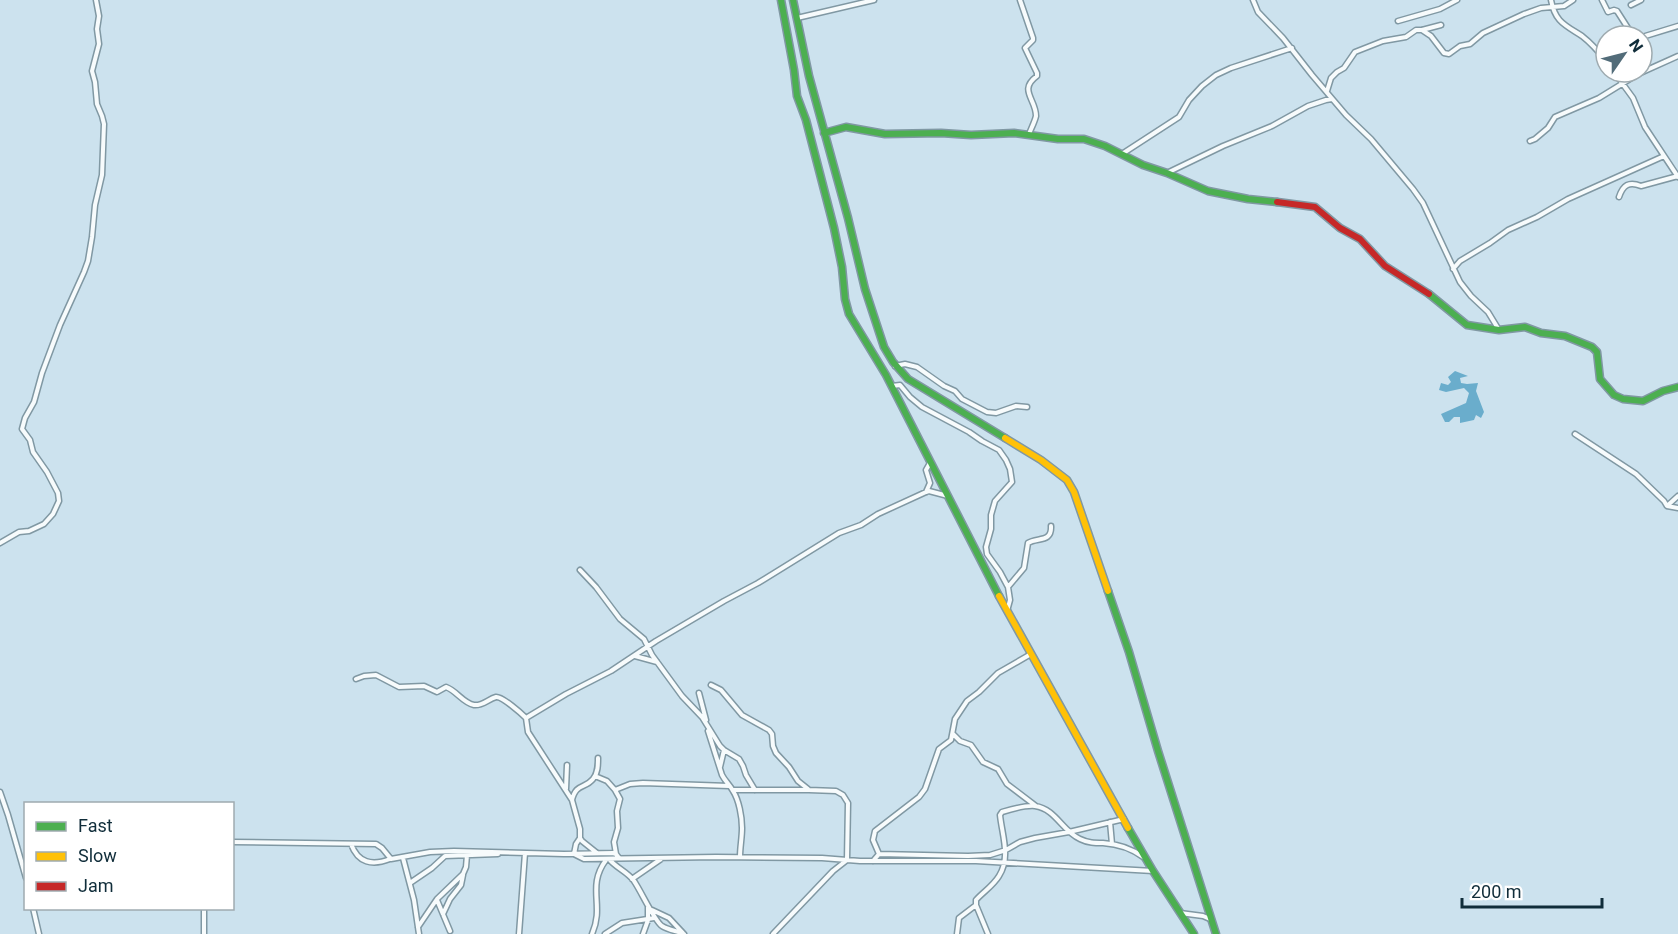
<svg xmlns="http://www.w3.org/2000/svg" width="1678" height="934" viewBox="0 0 1678 934" font-family="Roboto,sans-serif">
<style>
.water{fill:#6aadcc}
.lines{fill:none;stroke-linecap:round;stroke-linejoin:round}
.street-casing{stroke:#8098a3;stroke-width:7}
.fast-casing{stroke:#8098a3;stroke-width:9}
.slow-casing{stroke:#8098a3;stroke-width:9}
.jam-casing{stroke:#8098a3;stroke-width:9}
.street{stroke:#f7fbfc;stroke-width:4}
.fast{stroke:#4caf50;stroke-width:6}
.slow{stroke:#ffc107;stroke-width:6}
.jam{stroke:#c62828;stroke-width:6}
</style>
<rect width="100%" height="100%" fill="#cce2ee"/>
<!-- water -->
<path class="water" d="M1455,371L1468,376L1460,378L1461,383L1467,384L1478,383L1476,391L1484,412L1481,418L1476,415L1474,420L1460,423V417H1454L1449,422H1445L1441,414L1466,403L1469,393L1464,388L1446,392L1439,390L1441,383L1448,385L1451,382L1448,377Z"/>
<g class="lines">
<!-- street casing -->
<g class="street-casing">
<path id="street" d="M1020,0L1033,38V40L1025,48L1037,73V76C1018,90 1036,99 1036,116C1035,121 1031,129 1029,134
M1253,0L1258,12L1283,38L1312,75L1346,115L1371,139L1413,189L1423,203L1460,282L1471,296L1488,312L1499,330
M1551,0C1555,22 1565,25 1582,36C1591,43 1599,52 1606,61
M1602,0L1608,12L1614,10L1617,11L1633,36
M1631,5L1641,0
M797,18L874,0
M1398,21L1440,9L1457,0
M1422,30L1431,36L1444,53L1449,54L1460,46L1470,44L1483,33L1524,14L1541,8L1564,6L1573,0
M1642,37L1678,26
M1614,72L1633,98L1645,127L1678,177
M1327,91L1331,78L1337,72L1344,68L1355,52L1383,41L1406,37L1416,30H1422L1441,25
M1530,141L1535,139L1548,128L1555,117L1599,98L1638,74L1678,56
M1122,154L1179,117L1189,100L1202,86L1216,75L1231,68L1292,48
M1167,173L1223,146L1272,126L1308,106L1326,100L1332,99
M1619,197C1623,185 1629,181 1641,186L1678,176
M1453,269L1460,261L1490,243L1508,230L1537,217L1568,199L1664,156
M895,366L905,364L917,367L944,386L955,391L962,399L987,412L996,413L1016,406L1027,407
M892,386L900,385L910,397L922,407L969,432L982,441L999,450L1006,460L1010,469L1012,482L995,501L991,515V529L986,547L987,554L1000,572L1008,587L1010,600L1007,611
M1575,434L1636,474L1664,501L1667,506L1678,508
M926,492L930,483L926,470L930,463
M1667,506L1678,496
M0,543L19,532L29,531L44,524L53,514L59,501L58,493L47,472L33,452L30,440L22,429L25,418L34,402L42,373L60,325L84,272L88,261L92,237L95,205L102,175L104,124L102,116L97,104L95,82L92,71L99,44L97,29L99,16L96,0
M580,570L596,587L620,619L644,639L652,655L682,696L702,717L720,746L724,750L739,759L743,766L746,775L755,790
M1008,587L1024,568L1028,543C1037,537 1052,543 1051,526
M635,656L657,662
M356,679L364,676L376,675L399,687L424,686L437,692L446,687C457,691 463,703 474,705C483,706 488,699 496,697C502,696 522,714 526,718L528,732L572,800L580,829V838L582,841L597,853
M711,685L721,690L742,715L769,730L772,734L773,746L776,753L789,767L798,781L808,789
M699,693L706,720
M526,718L566,694L611,671L656,641L724,601L758,583L839,533L861,525L878,514L926,492L929,491L948,496
M708,731L722,775C725,781 730,785 733,791C739,800 742,817 742,828C742,838 740,847 740,857
M953,734L960,741L971,745L983,762L998,769L1007,784L1036,806
M720,767L724,750
M595,776L607,781L615,790L620,799L617,811L618,828L614,842L616,854
M566,789L567,765
M615,790L630,784L643,783L729,786
M733,790H809L836,791L843,795L848,803L847,860L833,871L773,934
M0,792L8,815L26,878
M572,800C576,783 585,789 593,779C598,773 598,765 598,758
M1110,822L1112,844
M580,838L576,844L574,854L584,859L716,857L822,858L860,861H976L1153,871
M232,842L376,844L382,848L391,859L430,852L454,851L564,854L613,853L616,854L619,858
M351,844C358,863 372,866 390,859
M879,854L968,856L990,855L1006,850L1020,842L1035,838L1069,832L1124,819
M403,858L414,900L419,934
M609,859C616,868 628,872 634,881C641,891 655,922 662,926C668,930 677,931 684,934
M873,861L879,854L873,840L875,831L919,797L925,789L939,749L951,740L955,719L967,701L979,692L998,673L1031,654
M632,879L661,859
M410,883L432,868L445,856L498,854
M437,900L450,931
M33,908L39,934
M652,910L669,918L683,933
M1180,913L1203,916L1210,919
M443,914L450,899L461,885L463,875
M418,927L437,899L463,874L466,867L467,855
M204,934V908
M519,934L525,853
M592,934C605,905 586,887 606,860
M605,934L622,923L654,918
M643,934L648,920V907
M957,934L959,918L976,905
M988,934L976,905V900C983,892 993,886 999,876C1011,857 1002,835 1000,815L1002,812C1012,809 1025,805 1035,806C1056,809 1062,831 1080,839C1088,843 1095,843 1103,843C1118,844 1131,848 1143,857"/>
</g>
<!-- fast casing -->
<g class="fast-casing">
<path id="fast" d="M781,0L794,70L797,96L806,120L834,228L842,267L845,299L849,314L886,375L999,596
M793,0L809,76L848,218L865,289L884,347L893,362L908,379L1005,438
M824,133L846,127L885,134L941,133L971,135L1014,133L1058,139H1084L1105,146L1143,165L1167,173L1208,191L1248,199L1277,202
M1429,294L1467,325L1499,330L1525,327L1541,333L1565,336L1592,347L1597,352L1600,379L1614,395L1623,399L1643,401L1663,391L1678,387
M1108,591L1129,652L1158,751L1216,934
M1128,828L1153,871L1194,934"/>
</g>
<!-- slow casing -->
<g class="slow-casing">
<path id="slow" d="M1005,438L1041,460L1067,480L1074,492L1108,591
M999,596L1128,828"/>
</g>
<!-- jam casing -->
<g class="jam-casing">
<path id="jam" d="M1277,202L1315,207L1340,228L1360,239L1385,266L1429,294"/>
</g>
<!-- street -->
<use href="#street" class="street"/>
<!-- fast -->
<use href="#fast" class="fast"/>
<!-- slow -->
<use href="#slow" class="slow"/>
<!-- jam -->
<use href="#jam" class="jam"/>
</g>
<!-- legend -->
<rect x="24" y="802" width="210" height="108" fill="#ffffff" stroke="#9fabb0" stroke-width="1.5"/>
<rect x="36" y="822" width="30" height="9" fill="#4caf50" stroke="#9fabb0" stroke-width="1.5"/>
<text x="78" y="832" font-size="18" fill="#102d3a">Fast</text>
<rect x="36" y="852" width="30" height="9" fill="#ffc107" stroke="#9fabb0" stroke-width="1.5"/>
<text x="78" y="862" font-size="18" fill="#102d3a">Slow</text>
<rect x="36" y="882" width="30" height="9" fill="#c62828" stroke="#9fabb0" stroke-width="1.5"/>
<text x="78" y="892" font-size="18" fill="#102d3a">Jam</text>
<!-- north arrow -->
<g transform="translate(1624 54) rotate(55)"><circle r="28" fill="#ffffff" stroke="#9fabb0" stroke-width="1.5"/>
<path d="M0-4.5L10 22L0 15L-10 22Z" fill="#526c79"/>
<text y="-9" font-size="16" font-weight="bold" text-anchor="middle" fill="#102d3a">N</text>
</g>
<!-- scale -->
<path d="M1462 898v9h140v-9" fill="none" stroke="#102d3a" stroke-width="3"/>
<text x="1471" y="898" font-size="18" fill="#102d3a" stroke="#ffffff" stroke-width="4.5" paint-order="stroke">200 m</text>
</svg>
